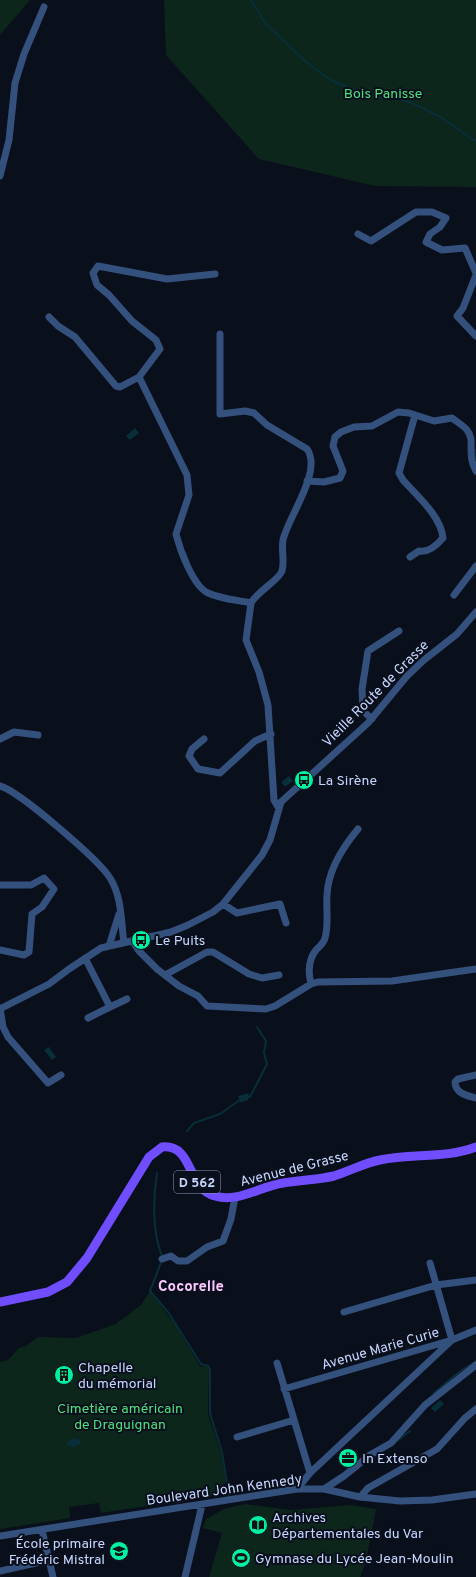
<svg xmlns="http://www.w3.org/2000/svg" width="476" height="1577" viewBox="0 0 476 1577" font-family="Overpass,sans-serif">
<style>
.green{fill:#0d261b}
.water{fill:#072e39}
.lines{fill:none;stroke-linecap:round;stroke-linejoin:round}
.stream{stroke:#072e39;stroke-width:2}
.minor{stroke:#34507d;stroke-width:7}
.major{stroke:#704dff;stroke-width:9}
.labels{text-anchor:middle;stroke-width:4;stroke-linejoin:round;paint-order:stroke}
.shield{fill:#0a0f1c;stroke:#8e9bbb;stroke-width:1}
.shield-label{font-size:13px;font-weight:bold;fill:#c6d7ff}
.park-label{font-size:14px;fill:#4fe17e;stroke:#0a0f1c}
.street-label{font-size:14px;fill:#c6d7ff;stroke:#0a0f1c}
.poi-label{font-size:14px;fill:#c6d7ff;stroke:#0a0f1c;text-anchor:start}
.neighbourhood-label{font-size:15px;font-weight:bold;fill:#fcc8ff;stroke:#0a0f1c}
</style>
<rect width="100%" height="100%" fill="#0a0f1c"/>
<!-- green -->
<path class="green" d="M0,0H30L0,35Z
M164,0H476V187L375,186L259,159L166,55Z
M150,1291L176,1326L200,1366L207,1367L209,1369L208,1414L221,1453L226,1483L221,1485L219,1493L214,1496L101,1513L99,1503L69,1507L70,1518L0,1529V1362L8,1360L19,1348L26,1346L38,1337L76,1338L116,1324L141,1305Z
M245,1504L291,1510L350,1505L376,1509L366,1561L360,1577H209L222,1533L203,1528L206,1519L224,1509Z"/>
<!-- water -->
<path class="water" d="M135,428L139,433L130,440L126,436Z
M289,776L293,781L285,787L281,782Z
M49,1047L56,1057L52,1060L44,1050Z
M249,1093L248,1100H249L238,1103L240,1102L238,1096Z
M440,1400L444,1404L435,1412L431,1408Z
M74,1438L81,1440L80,1444L74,1447L67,1445V1442Z"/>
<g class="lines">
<!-- stream -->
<path class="stream" d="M251,0L265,23L305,61L326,77L337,83L373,97L399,99L412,103L444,119L476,142
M476,450V459
M247,1097H250L267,1064L264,1053L266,1041L257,1027
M187,1131L194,1123L220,1114L241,1099
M157,1173C153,1198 152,1232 162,1256
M162,1260L150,1291L168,1312L201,1364L208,1366L210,1369V1413L222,1452L229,1496
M434,1393L459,1372L476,1361
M392,1445L410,1431"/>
<!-- minor -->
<path class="minor" d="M0,176L9,140L15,83L24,54L44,7
M358,234L371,241L416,212H432L446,218L440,227L430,234L426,242L442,250L465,248L476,273
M215,274L167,279L98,266L93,273L97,285L109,295L132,321L156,340L160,349L139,377L187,475L189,495L176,534C180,550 193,586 208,593C221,599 237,600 251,603L246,640L259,672L268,705L274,800L278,807
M476,275L463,308L457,316L476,336
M49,317L58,326L75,337L116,386L120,387L139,377
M220,334V414L245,411L254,413L267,425L307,449C323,471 288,517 283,540C281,550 285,561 282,571C279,580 258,591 251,603
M307,481L324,482L340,478L343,471L333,446L335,437L341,432L354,427L372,426L398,412L409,413L434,421L452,418C457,422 464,426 467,430C476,441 466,454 476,471
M410,557L419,551C428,553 437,545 443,538C441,516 417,496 403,480L399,473L415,415
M454,595L476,566
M372,719L363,711L362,689L368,651L399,631
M0,739L14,732L38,735
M204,739L192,749L189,756L198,769L220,773L255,741L271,734
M0,786C19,791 99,860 110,878C122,897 121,921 124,943
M0,885H31L44,878L54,889L42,907L32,914L29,952L24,955L0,950
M223,904L237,913L280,904L286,923
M133,942L139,951L157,969L179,986L198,996L207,1006L266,1009L275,1006L311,984L318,982L392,981L476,969
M109,946L119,914
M85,958L110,1007L88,1018
M165,975L207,952H213L249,974L262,978L279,975
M311,984C308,972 308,960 316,950C320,946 324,943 325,938C329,925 326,908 327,895C328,870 343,847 358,829
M110,1007L127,999
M0,1008L3,1027L8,1037L48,1083L61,1075
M0,1009L49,984L69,969L101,948L171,932L188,925L213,912L223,904L262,855L270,840L281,802L368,723L407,676L424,660L457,634L476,612
M476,1075L458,1079L455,1082C455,1093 467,1096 476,1098
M162,1259L171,1256L178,1261H187L207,1247L223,1241L231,1219L235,1197
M344,1312L436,1285L476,1280
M277,1363L310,1473L297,1489
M284,1389L452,1340L430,1263
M237,1437L294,1420
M310,1473L452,1340L476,1330
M324,1489L344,1476L370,1455L391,1443L425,1405L476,1365
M360,1497L368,1488L437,1449L465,1418L476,1409
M42,1530L53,1577
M0,1536L297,1489H324L360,1497L400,1501L432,1500L476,1494
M0,1571L49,1560
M185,1577L202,1505"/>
<!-- major -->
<path class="major" d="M0,1302L48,1292L67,1282L87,1258L149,1157L162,1147C194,1144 186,1188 215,1196C238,1203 261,1186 283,1183C300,1180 317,1180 334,1176C350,1171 364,1163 380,1160C412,1153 445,1159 476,1147"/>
</g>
<!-- icons -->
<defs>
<g id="bus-disc" transform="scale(1)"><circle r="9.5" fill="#00f1a2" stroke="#0a0f1c"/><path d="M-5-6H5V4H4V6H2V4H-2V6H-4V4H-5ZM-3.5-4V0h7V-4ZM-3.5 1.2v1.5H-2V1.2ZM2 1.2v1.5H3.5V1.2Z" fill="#111"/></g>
<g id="building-disc" transform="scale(1)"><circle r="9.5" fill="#00f1a2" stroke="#0a0f1c"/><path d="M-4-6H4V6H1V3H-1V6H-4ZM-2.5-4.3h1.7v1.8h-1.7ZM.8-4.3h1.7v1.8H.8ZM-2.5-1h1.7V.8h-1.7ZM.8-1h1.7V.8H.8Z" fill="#111"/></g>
<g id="office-disc" transform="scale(1)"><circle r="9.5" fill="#00f1a2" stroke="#0a0f1c"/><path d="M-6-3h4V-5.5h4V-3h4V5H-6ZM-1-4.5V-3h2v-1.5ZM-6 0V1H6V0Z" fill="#111"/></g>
<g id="library-disc" transform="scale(1)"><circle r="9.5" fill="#00f1a2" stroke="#0a0f1c"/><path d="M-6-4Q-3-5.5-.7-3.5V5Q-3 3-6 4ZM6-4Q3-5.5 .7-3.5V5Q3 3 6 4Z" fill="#111"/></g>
<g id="school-disc" transform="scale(1)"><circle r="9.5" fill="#00f1a2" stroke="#0a0f1c"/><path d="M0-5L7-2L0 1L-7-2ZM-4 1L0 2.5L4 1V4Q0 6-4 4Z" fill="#111"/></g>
<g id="stadium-disc" transform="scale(1)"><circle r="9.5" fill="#00f1a2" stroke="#0a0f1c"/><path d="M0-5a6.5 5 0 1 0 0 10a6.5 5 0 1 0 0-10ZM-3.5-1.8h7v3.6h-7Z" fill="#111"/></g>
</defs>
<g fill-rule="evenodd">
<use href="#bus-disc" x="304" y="780"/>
<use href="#bus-disc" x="141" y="940"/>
<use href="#building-disc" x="64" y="1375"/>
<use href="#office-disc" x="348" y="1458"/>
<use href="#library-disc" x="258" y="1525"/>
<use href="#school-disc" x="119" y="1551"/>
<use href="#stadium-disc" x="241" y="1558"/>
</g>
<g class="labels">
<!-- shield labels -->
<rect class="shield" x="174" y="1171" width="46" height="22" rx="3"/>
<g class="shield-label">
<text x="197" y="1187">D 562</text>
</g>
<!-- park labels -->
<g class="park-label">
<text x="383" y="98">Bois Panisse</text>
<text x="120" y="1413">Cimetière américain<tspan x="120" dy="16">de Draguignan</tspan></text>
</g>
<!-- street labels -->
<g class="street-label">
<text transform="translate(375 693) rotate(-45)" y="5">Vieille Route de Grasse</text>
<text transform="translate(294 1168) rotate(-14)" y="5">Avenue de Grasse</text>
<text transform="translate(380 1348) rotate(-16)" y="5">Avenue Marie Curie</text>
<text transform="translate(224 1489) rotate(-8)" y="5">Boulevard John Kennedy</text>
</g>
<!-- poi labels -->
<g class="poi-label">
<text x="318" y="785">La Sirène</text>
<text x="155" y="945">Le Puits</text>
<text x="78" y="1372">Chapelle<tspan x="78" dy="16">du mémorial</tspan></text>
<text x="362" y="1463">In Extenso</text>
<text x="272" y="1522">Archives<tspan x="272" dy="16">Départementales du Var</tspan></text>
<text x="105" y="1548" text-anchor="end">École primaire<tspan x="105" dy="16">Frédéric Mistral</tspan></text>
<text x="255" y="1563">Gymnase du Lycée Jean-Moulin</text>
</g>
<!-- neighbourhood labels -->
<g class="neighbourhood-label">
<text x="191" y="1291">Cocorelle</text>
</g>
</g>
</svg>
